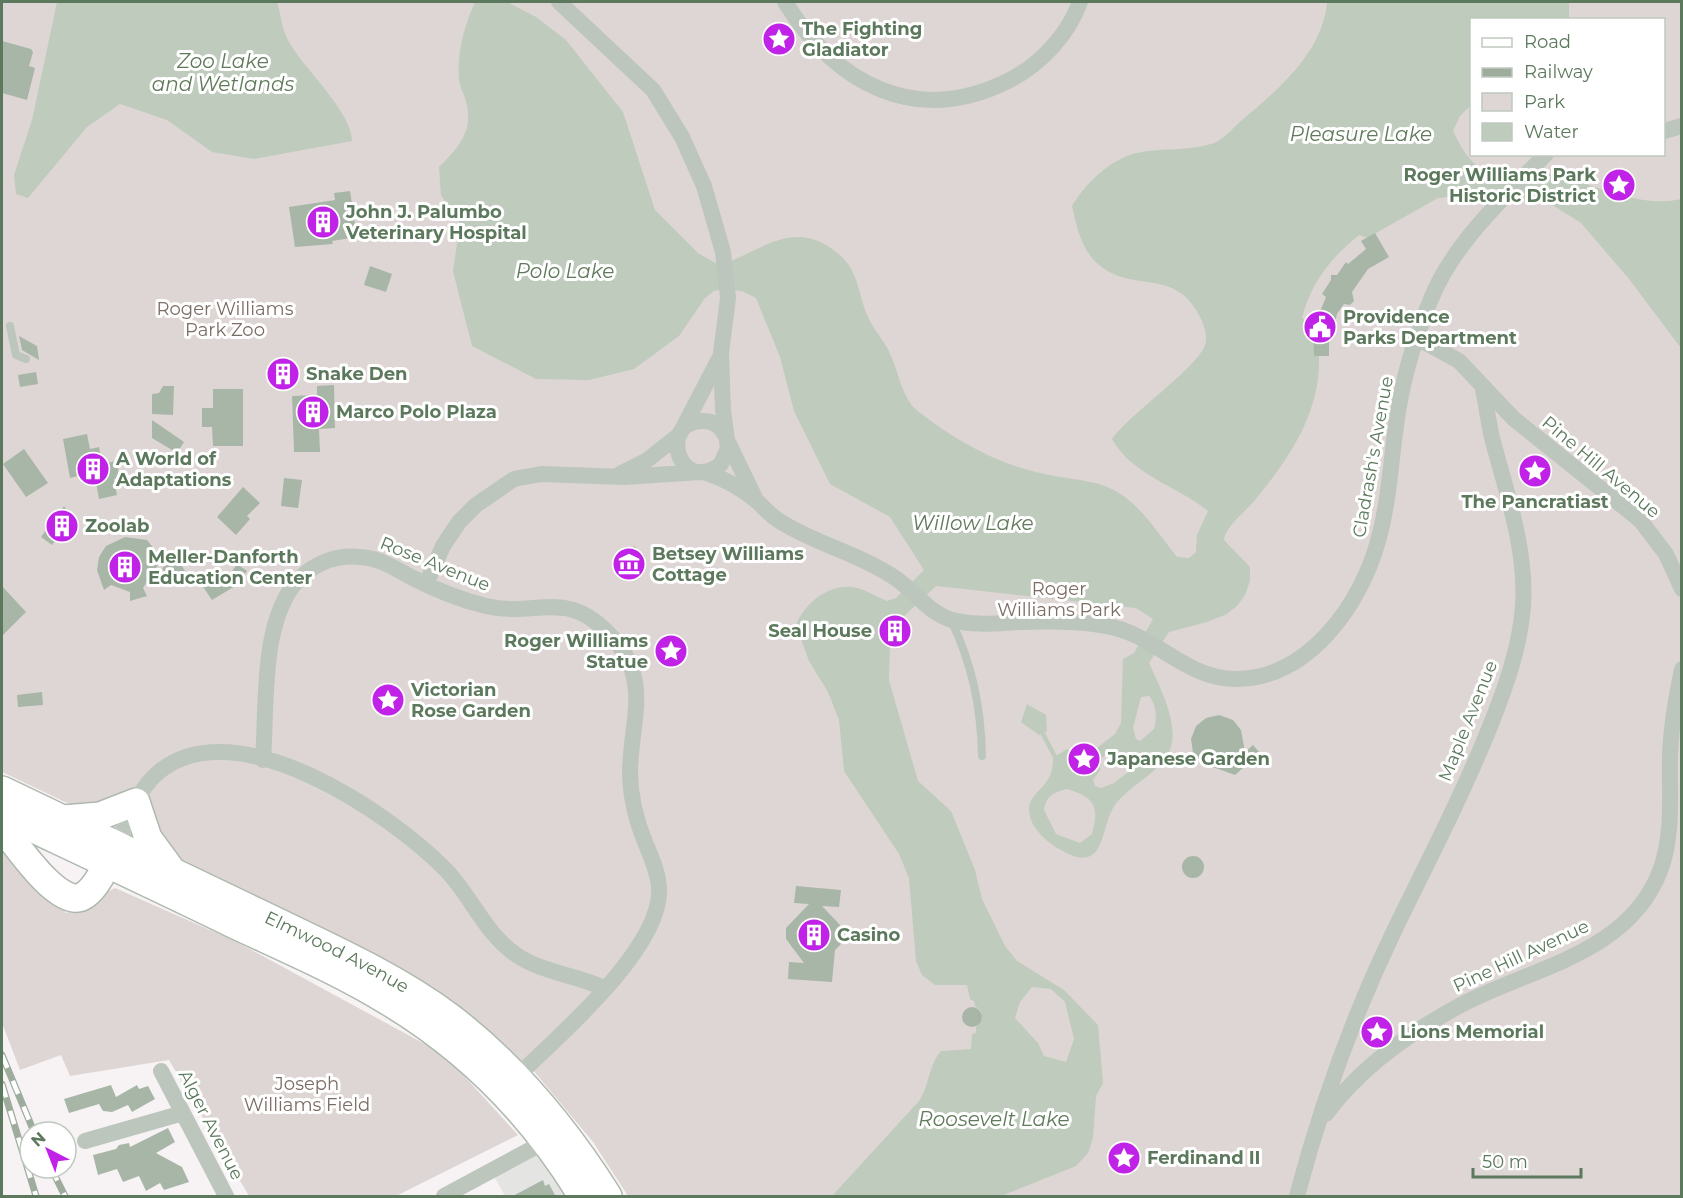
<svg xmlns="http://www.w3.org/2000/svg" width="1683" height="1198" viewBox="0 0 1683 1198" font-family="Montserrat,sans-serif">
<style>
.built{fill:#e4e4e3}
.green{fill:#ded6d4;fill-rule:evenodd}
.water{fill:#bfcbbc;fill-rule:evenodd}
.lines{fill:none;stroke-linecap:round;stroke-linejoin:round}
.stream{stroke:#bfcbbc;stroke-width:4.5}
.building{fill:#a8b6a8}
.primary-casing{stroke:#aeb9ae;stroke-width:30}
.service{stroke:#bdc6bd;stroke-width:8}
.minor{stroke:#bdc6bd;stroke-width:16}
.primary{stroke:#fff;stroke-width:27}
.rail-casing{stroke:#9eac9e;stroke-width:7}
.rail{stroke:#fff;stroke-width:4.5;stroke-dasharray:14;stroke-linecap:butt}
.labels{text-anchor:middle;stroke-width:6;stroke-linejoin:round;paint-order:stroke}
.poi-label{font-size:18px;font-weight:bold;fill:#5d795d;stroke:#fff;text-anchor:start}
.park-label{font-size:18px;fill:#7c6d64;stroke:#fff}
.street-label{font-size:18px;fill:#5d795d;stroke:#fff}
.water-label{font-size:20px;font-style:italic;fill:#607a5b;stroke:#fff}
</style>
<rect width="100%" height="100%" fill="#f7f3f4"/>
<!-- built -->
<path class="built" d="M542,1150L611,1196H505L494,1176Z"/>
<!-- green -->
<path class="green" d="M2,2H1681V1196H628L593,1142L532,1069L464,1053L115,865L128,832L2,772ZM1472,20H1664V154H1472Z
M2,820L66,913L115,888L235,941L445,1055L518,1135L396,1196H249L169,1060L70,1076L61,1055L20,1070L2,1023Z"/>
<!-- water -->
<path class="water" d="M57,2H277C281,14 282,31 289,42C304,69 352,112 352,141L254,159L212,152L167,120L120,104L87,127L28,198L16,194L14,175L32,120Z
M475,2H507L536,17L566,40L623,112L655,210L698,253L719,265C755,255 787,222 826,245C860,265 855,286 868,317C874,331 886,342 891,356C900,376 902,399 919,412C956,441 999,465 1045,474C1070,480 1097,479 1119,493C1142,507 1160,536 1177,557L1189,558L1196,552L1197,535L1208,511C1176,485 1133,476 1112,439C1130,414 1198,367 1205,345C1208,337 1204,326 1201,319C1176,265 1133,295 1098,264C1081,249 1077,227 1072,206C1085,184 1110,159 1137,153C1162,147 1188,152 1214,143C1224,139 1234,127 1242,120C1278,90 1323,52 1327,2H1569V19L1472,20L1471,105L1460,116L1453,131C1460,145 1467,159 1480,168C1497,179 1520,171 1539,173C1586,177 1633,210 1681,199V348L1629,279L1581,223L1554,206L1485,193L1438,198L1367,238L1359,235C1331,258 1311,282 1302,318L1307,322L1306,332L1313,333L1314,356H1319C1321,412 1289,459 1255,500C1246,511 1231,522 1225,535L1224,540L1250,567V581L1245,595L1237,606L1227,614L1207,622L1169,632L1149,663C1159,685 1180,725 1170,750C1161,771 1133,784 1118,801C1098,823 1109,878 1061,850C1048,843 1034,831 1030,817C1023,790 1054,792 1053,758L1067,749L1080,758L1085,757L1115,734L1121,723L1123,659L1134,653L1153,619L1136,608L936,586L902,618L897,616L880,635L890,644L889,680L918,781L951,811L975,870L982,899L1005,946L1017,961L1064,990L1098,1025L1103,1083L1096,1096L1093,1138L1088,1153L1076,1166L1001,1196H832L919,1101C930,1085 928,1066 941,1051L971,1049L972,1034L976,1033V1027L982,1020L981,1011L975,1006L974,1001L970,999L967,985H935L922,975L916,961L909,878L899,854L844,771L839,720L828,692L809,661L796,625C804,604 828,584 852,587C863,588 877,597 887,601L896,598L924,570L890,517L830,484L794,411L780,357L756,298L742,291L723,289L714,291L705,298L679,336L634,369L589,380L536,379L472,346L453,271L460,224L441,195L439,167C456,150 473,133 467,106C466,97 460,89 459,79C457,51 464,27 475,2ZM1149,696C1157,706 1157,717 1154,729L1140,741L1136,739L1133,728L1141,697ZM1109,752C1122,757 1129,746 1138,761L1136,766L1114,783L1101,788L1095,786L1093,780L1100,770L1101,759ZM1067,789C1094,797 1100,806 1092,834L1080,843L1056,834L1044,810C1046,796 1054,792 1067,789ZM1032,987L1051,989L1065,1002L1074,1039L1066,1062L1044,1056L1038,1043L1015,1018L1020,1002Z
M1027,704L1046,715L1047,731L1039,735L1021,722Z"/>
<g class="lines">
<!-- stream -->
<path class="stream" d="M1043,734L1055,757"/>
</g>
<!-- building -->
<path class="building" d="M2,41L31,49L33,52L29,66L35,68L27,100L2,93Z
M350,191L357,237L332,241L333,244L295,247L289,207L335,200L334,193Z
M1375,233L1389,257L1368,269L1352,292L1354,301L1350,305L1344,304L1337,314L1332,337L1329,336V356H1314L1313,333L1305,332L1308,317L1317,319L1326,297L1322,294L1331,280V275H1337L1346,262L1348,264L1366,249L1361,241Z
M370,266L392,274L386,292L364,285Z
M19,336L37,346L39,360L22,350Z
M277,366L291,370L288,381L274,378Z
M36,372L38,384L20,387L18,375Z
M334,385L335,428L319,429L320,452H294L292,396L317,395V386Z
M163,386H174L173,415L152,414V394L159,393Z
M213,389H243V446H213L212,427H202V408H213Z
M152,420L184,442L177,453L152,438Z
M87,434L90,449L99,447L102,464L116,461L120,478L114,479L117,495L99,499L96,482L88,483L86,474L70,478L63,439Z
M24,449L48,483L26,497L3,464Z
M284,478L302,480L298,508L281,506Z
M243,487L260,503L247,516L250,519L236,535L217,517Z
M64,506L76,524L66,538L60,533L52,545L41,537Z
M125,537L147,540L162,559L143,588L147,596L130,601V592L111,585L104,590L97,570L99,557L106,546Z
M634,546L645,556L630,572L619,562Z
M177,558L185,571L169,580L162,568Z
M237,564L247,571L237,585L212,600L199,581L211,574L213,578L220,573L225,581Z
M2,586L26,612L2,636Z
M898,618L907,626L891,643L883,635Z
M385,690L399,697L393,709L379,702Z
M42,692L43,705L18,707L17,695Z
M1219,715L1233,720L1241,730L1245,752L1253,745L1260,753L1235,775L1202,763L1193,753L1191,739L1196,726L1206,718Z
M1182 867a11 11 0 1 1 22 0a11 11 0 1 1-22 0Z
M796,886L841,890L839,907L822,906L841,926L843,933L841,944L835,950L832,982L788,979L789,962L804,963L786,939V928L809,904L794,903Z
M962 1017a10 10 0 1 1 20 0a10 10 0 1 1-20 0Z
M111,1085L116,1097L137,1085L139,1089L148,1086L155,1099L132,1112L128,1105L112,1112L103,1111L99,1104L69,1113L64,1099Z
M168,1128L175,1142L156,1153L182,1167L189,1182L164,1190L160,1183L146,1191L139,1176L123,1182L117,1169L98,1175L93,1155L116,1149L119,1145L129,1143L130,1147Z
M543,1180L545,1186L549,1184L556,1197H511Z"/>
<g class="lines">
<!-- primary casing -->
<g class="primary-casing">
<g id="primary">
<path id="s1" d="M2,790C87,831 173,872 259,913C325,945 392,974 450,1017C514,1066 565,1128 608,1196"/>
<path d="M2,814C78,850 155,886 231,923C284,948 339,971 389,1002C469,1050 534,1117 582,1196"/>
<path d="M64,819L100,816L136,802L148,838L170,868"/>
<path d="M2,827C16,844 61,913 85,895C99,885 107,863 114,848"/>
</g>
</g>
<!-- service -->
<path class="service" d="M10,326L16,355L26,359
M951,620C972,664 981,706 982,756"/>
<!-- minor -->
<path class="minor" d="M559,2L653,90L682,137L704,186L723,252L728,298L721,353L723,410L728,448L721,464C678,497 657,419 704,421C714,421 721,427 726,436
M785,2C836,84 915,127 1008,81C1040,65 1068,35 1080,2
M1664,131L1682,126
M1417,338L1459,361L1514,419L1640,520L1666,554L1682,589
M682,430L720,357
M728,442L755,498
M704,472C723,478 743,489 758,502C765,509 772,517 781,522C818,545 863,555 898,580C917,594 929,613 952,620C974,626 998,623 1020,622C1049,621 1079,621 1107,626C1155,634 1186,680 1237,679C1309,678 1361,604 1378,541C1390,499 1391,455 1398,412C1404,374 1416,335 1431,299C1454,242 1504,198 1546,154
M620,474L646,461L679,435
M426,584L443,546L459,522L476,505L514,479L541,474L625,477L700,472
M263,760C267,707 260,619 299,579C315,563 337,554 360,557C381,558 395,569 413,578C436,590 461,600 486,606C535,618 565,588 608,633C653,678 631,718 630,771C630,796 636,820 645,842C651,857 658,871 659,887C664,948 554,1040 511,1082
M116,845C128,820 137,789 160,771C237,709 390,813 446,870C471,896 485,933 515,954C540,972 576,975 604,988
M161,1071L226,1196
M1326,1114C1359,1069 1409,1033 1459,1006C1529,968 1628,955 1660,871C1674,834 1669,794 1670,755C1671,726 1676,698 1682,669
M85,1141L183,1113
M444,1196L552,1138
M1297,1196C1321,1105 1354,1014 1395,929C1428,861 1463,794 1491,724C1506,686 1520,647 1523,606C1527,550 1506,491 1492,438C1488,420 1486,402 1482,385"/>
<!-- primary -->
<use href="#primary" class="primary"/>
<!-- rail casing -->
<g class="rail-casing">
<path id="rail" d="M2,1055L34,1132
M2,1084L36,1196
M51,1168L65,1196"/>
</g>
<!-- rail -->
<use href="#rail" class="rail"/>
</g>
<!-- icons -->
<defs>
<g id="sight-disc" transform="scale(1.725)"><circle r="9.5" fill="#c023e7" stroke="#fff"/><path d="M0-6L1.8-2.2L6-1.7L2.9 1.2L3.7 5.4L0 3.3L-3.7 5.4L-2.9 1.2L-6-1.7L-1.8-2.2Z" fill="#fff"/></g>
<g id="building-disc" transform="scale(1.725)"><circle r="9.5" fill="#c023e7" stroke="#fff"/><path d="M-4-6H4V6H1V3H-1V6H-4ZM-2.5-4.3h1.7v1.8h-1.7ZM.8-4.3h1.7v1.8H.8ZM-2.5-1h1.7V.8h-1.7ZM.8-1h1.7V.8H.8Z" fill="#fff"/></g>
<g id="civic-disc" transform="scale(1.725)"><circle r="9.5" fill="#c023e7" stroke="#fff"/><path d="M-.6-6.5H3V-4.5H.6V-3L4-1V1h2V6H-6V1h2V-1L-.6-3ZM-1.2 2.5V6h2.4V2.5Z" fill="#fff"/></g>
<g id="museum-disc" transform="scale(1.725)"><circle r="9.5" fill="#c023e7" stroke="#fff"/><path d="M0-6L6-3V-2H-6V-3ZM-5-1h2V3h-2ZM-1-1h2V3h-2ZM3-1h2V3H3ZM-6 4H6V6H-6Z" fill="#fff"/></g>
</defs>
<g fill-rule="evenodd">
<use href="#sight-disc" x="779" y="39"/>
<use href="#sight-disc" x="1619" y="185"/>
<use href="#building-disc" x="323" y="222"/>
<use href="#civic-disc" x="1320" y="327"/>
<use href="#building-disc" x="283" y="374"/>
<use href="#building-disc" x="313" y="412"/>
<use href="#building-disc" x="93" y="469"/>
<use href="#sight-disc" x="1535" y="471"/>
<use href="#building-disc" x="62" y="526"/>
<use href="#museum-disc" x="629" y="564"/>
<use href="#building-disc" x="125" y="567"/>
<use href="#building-disc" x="895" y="631"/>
<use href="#sight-disc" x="671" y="651"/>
<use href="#sight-disc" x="388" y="700"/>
<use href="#sight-disc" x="1084" y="759"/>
<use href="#building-disc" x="814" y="935"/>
<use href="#sight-disc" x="1377" y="1032"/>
<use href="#sight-disc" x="1124" y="1158"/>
</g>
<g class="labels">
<!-- poi labels -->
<g class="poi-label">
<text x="802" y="35">The Fighting<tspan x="802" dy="21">Gladiator</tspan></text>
<text x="1596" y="181" text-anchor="end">Roger Williams Park<tspan x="1596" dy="21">Historic District</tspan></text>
<text x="346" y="218">John J. Palumbo<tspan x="346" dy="21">Veterinary Hospital</tspan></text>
<text x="1343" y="323">Providence<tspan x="1343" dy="21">Parks Department</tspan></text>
<text x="306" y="380">Snake Den</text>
<text x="336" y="418">Marco Polo Plaza</text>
<text x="116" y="465">A World of<tspan x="116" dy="21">Adaptations</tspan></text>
<text x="1535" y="508" text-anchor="middle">The Pancratiast</text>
<text x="85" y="532">Zoolab</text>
<text x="652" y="560">Betsey Williams<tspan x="652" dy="21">Cottage</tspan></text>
<text x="148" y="563">Meller-Danforth<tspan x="148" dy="21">Education Center</tspan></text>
<text x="872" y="637" text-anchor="end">Seal House</text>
<text x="648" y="647" text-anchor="end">Roger Williams<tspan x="648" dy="21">Statue</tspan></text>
<text x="411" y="696">Victorian<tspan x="411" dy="21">Rose Garden</tspan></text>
<text x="1107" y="765">Japanese Garden</text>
<text x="837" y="941">Casino</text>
<text x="1400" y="1038">Lions Memorial</text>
<text x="1147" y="1164">Ferdinand II</text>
</g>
<!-- park labels -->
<g class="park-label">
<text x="225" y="315">Roger Williams<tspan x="225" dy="21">Park Zoo</tspan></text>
<text x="1059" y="595">Roger<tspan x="1059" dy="21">Williams Park</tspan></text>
<text x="307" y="1090">Joseph<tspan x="307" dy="21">Williams Field</tspan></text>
</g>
<!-- street labels -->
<g class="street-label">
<text transform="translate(1373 457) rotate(-80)" y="6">Cladrash's Avenue</text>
<text transform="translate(1601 467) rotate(40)" y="6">Pine Hill Avenue</text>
<text transform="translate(435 564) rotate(22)" y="6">Rose Avenue</text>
<text transform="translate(1468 721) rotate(-68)" y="6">Maple Avenue</text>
<text dy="6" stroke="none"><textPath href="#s1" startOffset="372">Elmwood Avenue</textPath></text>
<text transform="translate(1521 956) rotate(-25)" y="6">Pine Hill Avenue</text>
<text transform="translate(211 1125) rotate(63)" y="6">Alger Avenue</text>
</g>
<!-- water labels -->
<g class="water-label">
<text x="223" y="68">Zoo Lake<tspan x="223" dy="23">and Wetlands</tspan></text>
<text x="1361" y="141">Pleasure Lake</text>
<text x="565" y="278">Polo Lake</text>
<text x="973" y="530">Willow Lake</text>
<text x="994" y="1126">Roosevelt Lake</text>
</g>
</g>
<!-- border -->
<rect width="1683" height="1198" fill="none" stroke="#5d795d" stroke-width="6"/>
<!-- legend -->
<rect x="1470" y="18" width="195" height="138" fill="#ffffff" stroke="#bec9be" stroke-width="1.5"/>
<rect x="1482" y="38" width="30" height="9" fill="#ffffff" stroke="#bec9be" stroke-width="1.5"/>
<text x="1524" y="48" font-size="18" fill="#5d795d">Road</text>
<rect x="1482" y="68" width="30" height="9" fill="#9eac9e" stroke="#bec9be" stroke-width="1.5"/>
<text x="1524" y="78" font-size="18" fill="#5d795d">Railway</text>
<rect x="1482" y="93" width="30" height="18" fill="#ded6d4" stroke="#bec9be" stroke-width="1.5"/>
<text x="1524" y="108" font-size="18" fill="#5d795d">Park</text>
<rect x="1482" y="123" width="30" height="18" fill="#bfcbbc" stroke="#bec9be" stroke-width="1.5"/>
<text x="1524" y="138" font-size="18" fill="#5d795d">Water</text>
<!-- north arrow -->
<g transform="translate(48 1150) rotate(318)"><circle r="28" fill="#ffffff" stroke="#bec9be" stroke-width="1.5"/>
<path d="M0-4.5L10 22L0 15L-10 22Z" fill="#c023e7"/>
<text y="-9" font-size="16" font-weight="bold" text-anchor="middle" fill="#5d795d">N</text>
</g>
<!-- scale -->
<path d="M1473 1168v9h108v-9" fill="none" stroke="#5d795d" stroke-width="3"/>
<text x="1482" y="1168" font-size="18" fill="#5d795d" stroke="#ffffff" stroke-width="4.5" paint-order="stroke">50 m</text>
</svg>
